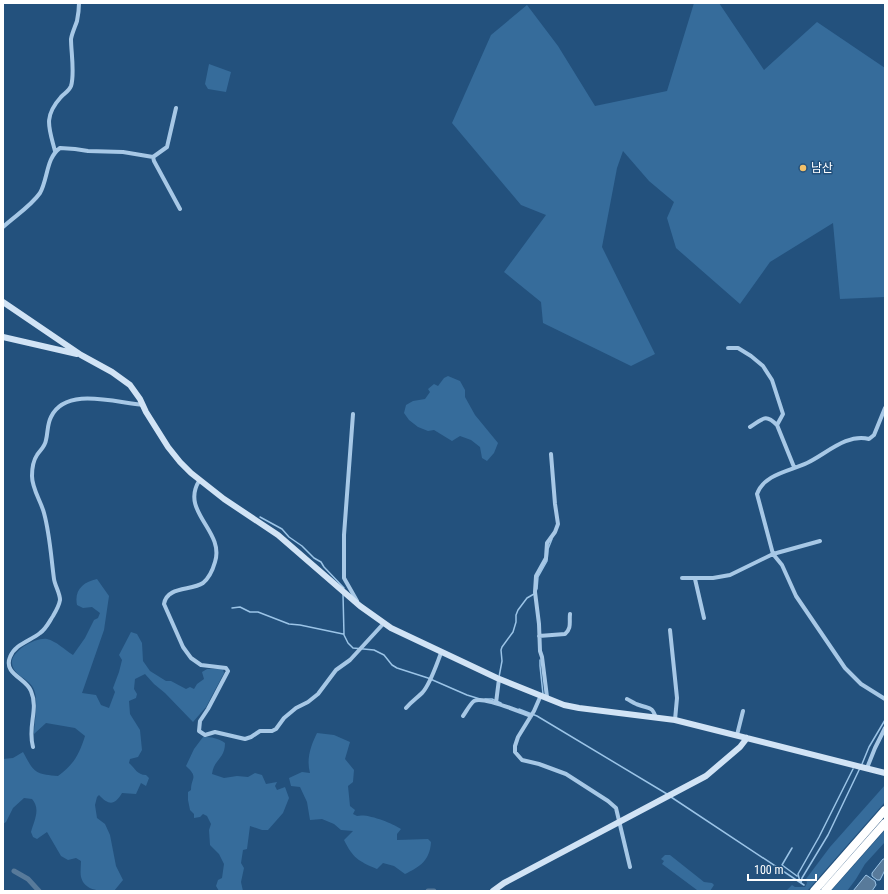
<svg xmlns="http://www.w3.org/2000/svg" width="888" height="894" viewBox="0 0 888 894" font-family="'Roboto Condensed','Noto Sans KR',sans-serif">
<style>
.green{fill:#366c9b}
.water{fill:#587a9a;stroke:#9bc4e7}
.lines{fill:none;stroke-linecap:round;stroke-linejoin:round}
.stream{stroke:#9bc4e7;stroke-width:1.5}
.canal{stroke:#587a9a;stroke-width:5}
.street{stroke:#a7c8e6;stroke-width:4}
.secondary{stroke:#d1e3f5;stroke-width:6}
.highway{stroke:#fff;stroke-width:8}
.poi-dot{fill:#f1c06a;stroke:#23517d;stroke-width:1.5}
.labels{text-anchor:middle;stroke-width:3;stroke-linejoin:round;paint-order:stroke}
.poi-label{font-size:12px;fill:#fff;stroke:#23517d;text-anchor:start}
</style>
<rect width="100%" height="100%" fill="#23517d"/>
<!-- green -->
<path class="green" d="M694,3H719L764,70L817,22L885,68V297L840,299L833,223L770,262L740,304L676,248L667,218L674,202L649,181L623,151L617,168L602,247L655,354L631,366L543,323L541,302L504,272L546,215L521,205L452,123L491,35L527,5L558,46L595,106L667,91Z
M209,64L231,72L226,92L208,89L205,84Z
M448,376L460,381L465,390V397L475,415L498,443L494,453L487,461L482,458L480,447L471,440L460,436L452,441L434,430L428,431L418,427L409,420L404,413L406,405L413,401L425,399L430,392L428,389L434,384L438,386L444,378Z
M97,579L109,596L104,630L82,693L96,695L101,705L109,708L115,692L113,688L119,672L122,660L119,655L131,632L137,634L142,643L143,661L150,671L166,681H171L186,689L190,687L194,689L197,684L204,679L202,672L207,669H223L224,673L206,707L193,722L165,693L154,684L145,674L135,679L134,689L137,694L136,698L129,701L130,714L140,730L142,750L138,757L130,759L129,763C135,768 137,775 146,775L149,778L146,786L141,783L136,794L122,793C115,805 109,806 99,795L97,797L95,805L97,818L105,824L110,835L116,866L123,880L114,891C102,891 85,892 81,877C80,872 81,866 81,861L76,858L68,860L61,856L47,832L37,839L33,837L31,832C34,821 41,809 32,799L24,798L13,808L6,822L3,824V759L13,758L23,752C34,772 34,774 58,776C74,764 79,755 85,736L75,728L46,723L34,734C34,721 40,697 32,686C27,678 13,675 12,663C11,651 36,637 47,639C56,641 65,650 73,655L85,638L94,620L98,618L100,613L92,607L83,608L77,605C74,590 83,582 97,579Z
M317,733L334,735L350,742L345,759L354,770L353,782L348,786L350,806L355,810L353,814L357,816C367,813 392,823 401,829L397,834V840L428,839L431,842C430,860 420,867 405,874L394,866L383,863L377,869C358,861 353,858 344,840L353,831L341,830L334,824L322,819L310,820L307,802L300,787L291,786L289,778L302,772L310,773C306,759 311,745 317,733Z
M203,737C212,737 218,738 225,743C225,759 214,759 212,774L224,778L237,776L248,777L255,773L262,775L266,784L277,782L275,786L277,790L285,787L289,798L283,813L268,830H262L250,826L247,849L243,850L241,863L244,868L241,882L243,891H219L216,886L218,880L222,878L224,864L219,854L210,845L209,830L211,824L207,816L203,814L200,817L194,818V814L190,810L188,800V792L191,790C191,777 199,778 186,766L194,749Z
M885,785V802L807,891H786L792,885L795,887H805L807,883L806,879L830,847Z
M885,830V842L865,864L856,879L847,891H831Z
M665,855H670L704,882L712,883L714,885L710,891L697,890L662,864L664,861L661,859Z"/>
<!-- water -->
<path class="water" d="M883,859H885V870L880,880H877L872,876V873Z
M866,875L875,881L876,885L872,891H853Z"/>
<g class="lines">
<!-- stream -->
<path class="stream" d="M260,517L282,529L289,537L302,546L314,558L321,562L324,567L344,588
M537,589L538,577L547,561L548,549L552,539
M343,594L344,635L348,643L353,648L374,650L384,655L392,665L397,668L428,678L467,695L480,699
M232,608L240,607L250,612H258L289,624L300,625L343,634
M540,660V666L543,694
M499,677L502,661L501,650L502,647L513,632L516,622V615L518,610L527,598L534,594
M485,699H492L501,703
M519,709L537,716L667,794
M862,764L869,747L885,720
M671,797L804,885
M792,848L782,865L797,876
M800,882L798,874L819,837L853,769
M801,883L802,878L828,835L860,768"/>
<!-- canal -->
<path class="canal" d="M14,871L28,879L39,891
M428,891H434"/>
<!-- street -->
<path class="street" d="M55,151C49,128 43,117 61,97C65,93 69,91 71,86C75,74 71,52 71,39C72,33 75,27 77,21C78,16 79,9 79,3
M153,157L154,161L180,209
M3,227C15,216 31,206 40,193C48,179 46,158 60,148L75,149L88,151L123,152L153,157L167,147L176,108
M728,348H738L751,356L763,366L772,380L783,414L777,425L794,467
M885,408L874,435L869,439C847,433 826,454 807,463C790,471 764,474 757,494L773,554L782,565L796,596L845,668L861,684L885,699
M353,414L344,535V578L357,601
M750,427C763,419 765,413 777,425
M199,481C180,512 225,531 215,562C213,569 209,578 203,583C191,591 167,586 164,604L183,647L191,658L201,665L226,668L228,671L208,709L200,721L199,731L205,735L215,732L245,739L251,737L260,731H272L276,729L284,718L296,708L308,702L318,694L336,670L350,660L384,623
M682,578H713L730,575L773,554L820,541
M695,579L704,618
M670,630L677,698L675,720
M539,636L565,634C572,628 569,622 570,614
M541,695L534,711L518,737L515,746V752L522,760L539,764L566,774L608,801L616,808L630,867
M547,697L542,657L540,651L539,624L535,592L536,576L546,558L547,543L555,532L558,524L555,504L551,454
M627,699C631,701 635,704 639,705C650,709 652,706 656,718
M496,703L499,679
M406,708C412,701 417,698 422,693C430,685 437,663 441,653
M463,716C466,712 470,704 474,701C484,696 520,712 531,716
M737,735L743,711
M33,747C27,726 39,710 31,691C26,678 3,674 10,657C15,644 30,641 40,633C46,629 49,622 53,616C56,611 59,606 60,600C60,593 55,586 54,579C51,557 50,535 44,513C41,501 32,489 32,476C32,469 33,461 37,455C40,450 45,447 46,440C48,432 47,425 51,417C66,386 116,403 143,405
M867,768L875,748L885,728"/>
<!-- secondary -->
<path class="secondary" d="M3,302L81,355L112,372L130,385L140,399L146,412L168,447L180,462L191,473L224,499L278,535L360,606L391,628L497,678L564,705L579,708L675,720L885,773
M3,337L77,354
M493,891L504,883L706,776L740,747L747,738"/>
<!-- highway -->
<path class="highway" d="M814,891L885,810
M825,891L885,823"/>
</g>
<!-- markers -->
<circle class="poi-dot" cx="803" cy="168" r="4"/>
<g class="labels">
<!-- poi labels -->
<g class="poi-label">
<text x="811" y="172">남산</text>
</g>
</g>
<!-- border -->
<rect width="888" height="894" fill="none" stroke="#ffffff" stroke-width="8"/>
<!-- scale -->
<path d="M748 874v6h68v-6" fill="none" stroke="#ffffff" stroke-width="2"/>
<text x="754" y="874" font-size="12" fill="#ffffff" stroke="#23517d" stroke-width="3" paint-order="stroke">100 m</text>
</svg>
